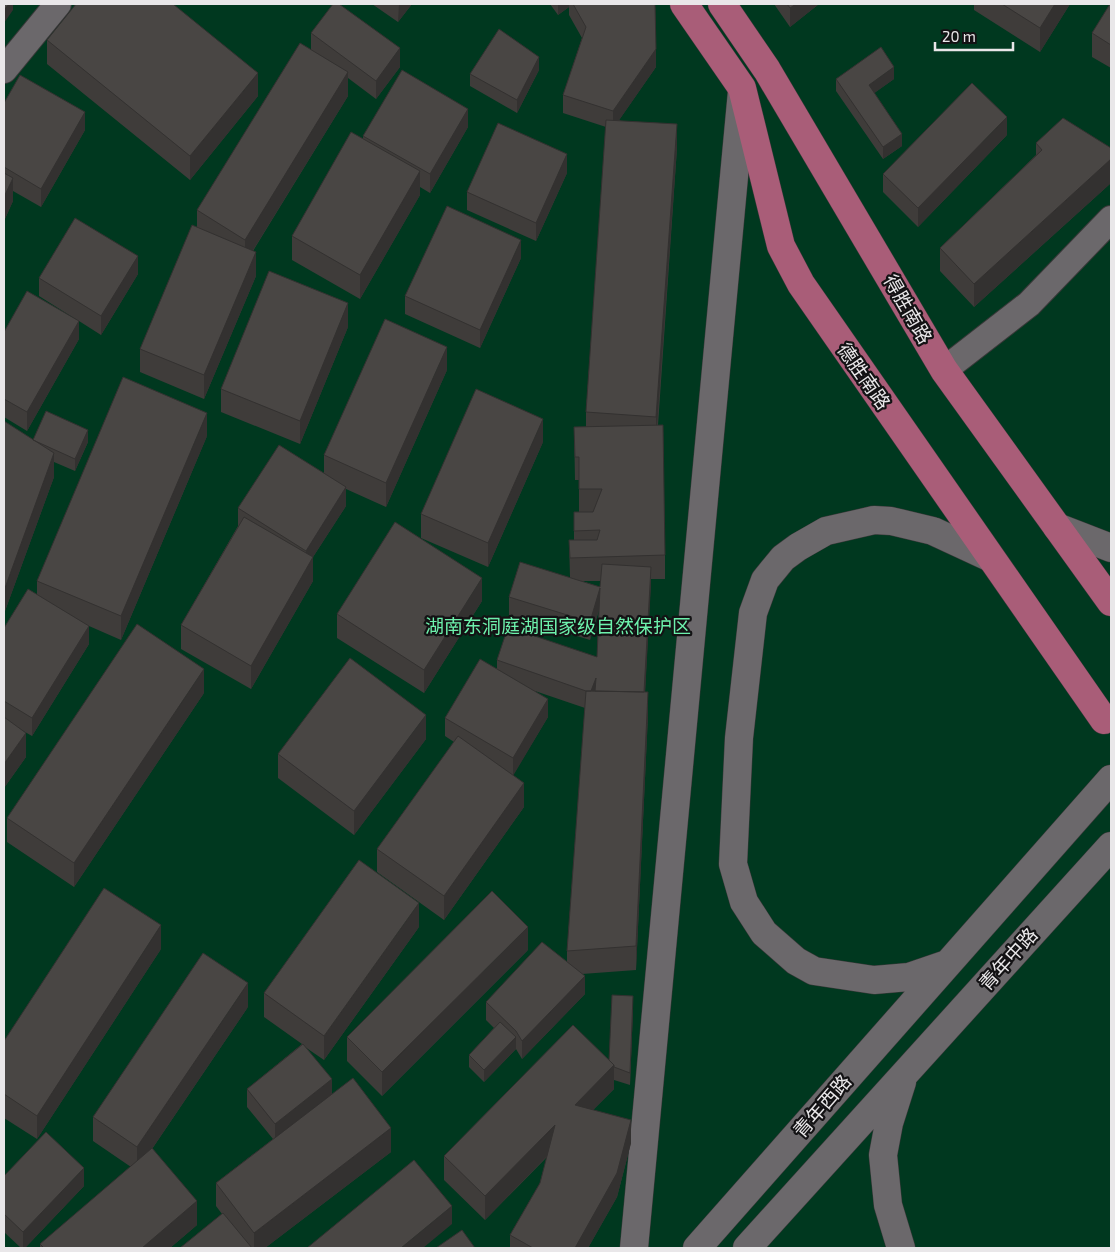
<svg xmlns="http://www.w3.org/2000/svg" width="1115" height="1252" viewBox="0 0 1115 1252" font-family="'Exo 2','Noto Sans SC',sans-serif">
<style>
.green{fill:#00381f}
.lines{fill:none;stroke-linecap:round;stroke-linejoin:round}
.street-casing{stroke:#393839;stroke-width:28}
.secondary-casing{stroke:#393839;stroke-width:29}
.primary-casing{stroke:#393839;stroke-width:29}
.street{stroke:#6b686b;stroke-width:26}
.secondary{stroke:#6b686b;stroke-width:28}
.primary{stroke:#a95d78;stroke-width:28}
.wall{fill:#3f3c3a;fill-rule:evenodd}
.shaded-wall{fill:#333130}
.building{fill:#494644;stroke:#333130}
.labels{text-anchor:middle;stroke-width:4.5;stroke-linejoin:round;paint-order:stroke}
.street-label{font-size:19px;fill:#e9e7e9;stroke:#131214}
.park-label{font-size:19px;fill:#6df1ac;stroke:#131214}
</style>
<rect width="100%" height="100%" fill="#1c1b1d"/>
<!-- green -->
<path class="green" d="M4,4H1111V1248H4Z"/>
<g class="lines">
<!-- street casing -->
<g class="street-casing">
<path id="street" d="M4,70L58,4
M944,370L1029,304L1111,219"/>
</g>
<!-- secondary casing -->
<g class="secondary-casing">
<path id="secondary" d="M1057,527L1111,548
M947,964L909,977L874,980L814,971L796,961L764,933L744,902L733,864L739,738L753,613L765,580L783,558L798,547L826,531L874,520L891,521L933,531L989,557
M634,1248L742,91
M697,1248L1111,779
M747,1248L1111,846
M901,1248L888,1205L883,1155L889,1123L902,1082"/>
</g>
<!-- primary casing -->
<g class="primary-casing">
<path id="primary" d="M684,4L742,88L781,246L801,284L1104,720
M722,4L767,70L944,370L1111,602"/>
</g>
<!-- street -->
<use href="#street" class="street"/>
<!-- secondary -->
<use href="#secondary" class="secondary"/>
<!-- primary -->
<use href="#primary" class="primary"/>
</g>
<!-- wall -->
<path class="wall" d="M372,4H412L398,22Z
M550,4H655L656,67L619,120L677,148L658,425L665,555V579H651L645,692L648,715L636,970L582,974L585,994L522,1059L516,1049L484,1082L469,1067V1055L494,1028L486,1020V1002L567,962V951L585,708L535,691L548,717L513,775L524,807L444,920L377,872V849L454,742L445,736V718L497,668V660L597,657L599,610L590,640L509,615V597L570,577L569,540H574V512H579V480H575L574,427H586V412L606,127L563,113V95L582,38L569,15V7L558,15ZM582,581H601L600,587Z
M774,4H819L790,27Z
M974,4H1070L1040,52L974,10Z
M1111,4V68L1092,57V33Z
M311,33L400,67L376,99L348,78V96L253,251L256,276L204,399L140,372V349L197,227V210L311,50Z
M47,40L258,96L190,180L47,64Z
M539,70L517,113L470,86V74Z
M836,79H894L874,93L902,146L883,159L836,91Z
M4,103L85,130L41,207L13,191V201L4,221Z
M468,127L430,193L420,187V195L360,299L292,260V236L363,139V136Z
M1007,135L918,227L883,192V174Z
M1036,143L1111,148V183L974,307L940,271V248L1036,155Z
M567,173L536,241L467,210V192Z
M521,258L480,348L405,314V296Z
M138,274L101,335L79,321V339L27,431L4,417V332L77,320L39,296V278Z
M348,327L300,444L221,412V389Z
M447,370L386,507L346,489V506L313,557V581L251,689L181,649V625L238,526V508L324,473V455Z
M4,421L33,440L88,442L75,471L54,462V477L5,611L4,610Z
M207,436L121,640L89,626V644L32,736L18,728L26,757L4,788V628L37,594V581Z
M543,442L488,567L421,538V514Z
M482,601L424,693L337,638V614Z
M204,693L74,887L7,842V818Z
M426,739L354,835L278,778V754Z
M419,927L324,1060L305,1047L332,1094L391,1152L265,1248H180L222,1214L216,1206V1183L273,1139L247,1107V1089L302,1044L264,1017V993Z
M161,949L37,1139L4,1118V1041Z
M528,950L382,1096L347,1061V1037Z
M248,1007L152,1149L197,1225L170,1248H40V1244L131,1167L93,1141V1117Z
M633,1008L630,1085L614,1080V1089L593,1110L631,1143L617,1197L588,1248H510V1235L540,1183L547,1157L485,1220L444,1180V1156L609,1060Z
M4,1176L84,1186L25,1248H21L4,1232Z"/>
<!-- shaded-wall -->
<path class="shaded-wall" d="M9,4H13V10L4,23V10Z
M399,4H412L398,22Z
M558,4H569V7L558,15Z
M796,4H819L790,27V8Z
M1055,4H1070L1040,52V28Z
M400,48V67L376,99V81Z
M656,49V67L613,129V111Z
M539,57V70L517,113V100Z
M894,67V79L869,97V85Z
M348,72V96L245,263V240Z
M258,73V96L190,180V156Z
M468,109V127L430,193V174Z
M85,112V130L41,207V189Z
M1007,117V135L918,227V208Z
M677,124V148L656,441V417Z
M902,134V146L883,159V147Z
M567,154V173L536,241V223Z
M1111,159V183L974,307V284Z
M420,171V195L360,299V275Z
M13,178V201L4,221V197Z
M521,240V258L480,348V330Z
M256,252V276L204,399V375Z
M138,256V274L101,335V316Z
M348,303V327L300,444V421Z
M79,321V339L27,431V412Z
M447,347V370L386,507V483Z
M207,413V436L121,640V616Z
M543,419V442L488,567V543Z
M88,430V442L75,471V459Z
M54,453V477L5,611V588Z
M346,487V506L313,557V581L251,689V666L306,569V551Z
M651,567V585L644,713V695Z
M482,578V601L424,693V670Z
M600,588V606L590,640V622Z
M89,626V644L32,736V718Z
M204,669V693L74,887V863Z
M596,678V692H590Z
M648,692V715L636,970V946Z
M548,699V717L513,776V758Z
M426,715V739L354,835V811Z
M26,733V757L4,788V764Z
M524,783V807L444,920V896Z
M419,903V927L324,1060V1036Z
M161,925V949L37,1139V1116Z
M528,927V950L382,1096V1072Z
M585,976V994L522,1059V1041Z
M248,983V1007L137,1171V1147Z
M633,996V1008L630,1085V1073Z
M516,1037V1049L484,1082V1070Z
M614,1065V1089L575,1128V1105Z
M332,1079V1097L275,1143V1124Z
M631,1120V1143L617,1197L588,1248H575Z
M555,1125V1148L485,1220V1196Z
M391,1128V1152L265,1248H254V1233Z
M84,1168V1186L25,1248H23V1232Z
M197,1201V1225L170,1248H142Z
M452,1206V1224L423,1248H401Z"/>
<!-- building -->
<path class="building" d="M4,4H9L4,10Z
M76,4H173L258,73L190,156L47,40Z
M333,4H339L400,48L376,81L311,33Z
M573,4H655V5L656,49L613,111L563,95L586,27Z
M787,4H796L790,8Z
M1002,4H1055L1040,28Z
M1110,4H1111V45L1092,33Z
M499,29L539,57L517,100L470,74Z
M300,43L348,72L245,240L197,210Z
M881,47L894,67L869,85L902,134L883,147L836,79Z
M402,70L468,109L430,174L363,136Z
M20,75L85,112L41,189L4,167V103Z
M972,83L1007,117L918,208L883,174Z
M1063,118L1111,148V159L974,284L940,248L1042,150L1036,143Z
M606,120L677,124L656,417L586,412Z
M498,123L567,154L536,223L467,192Z
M351,132L420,171L360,275L292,236Z
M4,173L13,178L4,197Z
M447,206L521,240L480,330L405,296Z
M75,218L138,256L101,316L39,278Z
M192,225L256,252L204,375L140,349Z
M269,271L348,303L300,421L221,389Z
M27,291L79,321L27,412L4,399V332Z
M385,319L447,347L386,483L324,455Z
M123,377L207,413L121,616L37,581Z
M476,389L543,419L488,543L421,514Z
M46,411L88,430L75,459L33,440Z
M4,421L54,453L5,588L4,587Z
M663,425L665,555L570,558L569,540H597L600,530L574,531V512H593L602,489H579V457H575L574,427Z
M279,445L346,487L306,551L238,508Z
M244,517L313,557L251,666L181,625Z
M395,522L482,578L424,670L337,614Z
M520,562L600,587L602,564L651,567L644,692L595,691L596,678L591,691H586L497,660L508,627L597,657L600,588L590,622L509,597Z
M28,589L89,626L32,718L4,701V628Z
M137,624L204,669L74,863L7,818Z
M350,658L426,715L354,811L278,754Z
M480,659L548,699L513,758L445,718Z
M586,691L648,692L636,946L567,951Z
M4,717L26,733L4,764Z
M458,736L524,783L444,896L377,849Z
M359,860L419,903L324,1036L264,993Z
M104,888L161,925L37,1116L4,1094V1041Z
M492,891L528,927L382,1072L347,1037Z
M542,942L585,976L522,1041L516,1031L486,1002Z
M203,953L248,983L137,1147L93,1117Z
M612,995L633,996L630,1073L614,1067V1065L609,1060Z
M500,1022L516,1037L484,1070L469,1055Z
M573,1025L614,1065L575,1105L631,1120L617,1173L575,1248H533L510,1235L540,1183L555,1125L485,1196L444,1156Z
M303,1044L332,1079L275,1124L247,1089Z
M353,1078L391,1128L254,1233L216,1183Z
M46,1132L84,1168L23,1232L4,1214V1176Z
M152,1148L197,1201L142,1248H44L40,1244Z
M414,1160L452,1206L401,1248H307Z
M223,1213L252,1248H180Z
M462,1230L475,1248H436Z"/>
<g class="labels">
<!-- street labels -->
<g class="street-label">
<text transform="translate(908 309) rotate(60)" y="7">得胜南路</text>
<text transform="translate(864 376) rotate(55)" y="7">德胜南路</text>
<text transform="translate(1008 959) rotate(-48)" y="7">青年中路</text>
<text transform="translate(822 1106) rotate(-49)" y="7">青年西路</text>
</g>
<!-- park labels -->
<g class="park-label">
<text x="558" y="633">湖南东洞庭湖国家级自然保护区</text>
</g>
</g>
<!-- border -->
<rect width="1115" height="1252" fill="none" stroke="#e9e7e9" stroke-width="10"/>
<!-- scale -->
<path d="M935 42v8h78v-8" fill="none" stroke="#e9e7e9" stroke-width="2.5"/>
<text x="942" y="42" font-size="15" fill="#e9e7e9" stroke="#131214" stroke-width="4" paint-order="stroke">20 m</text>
</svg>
